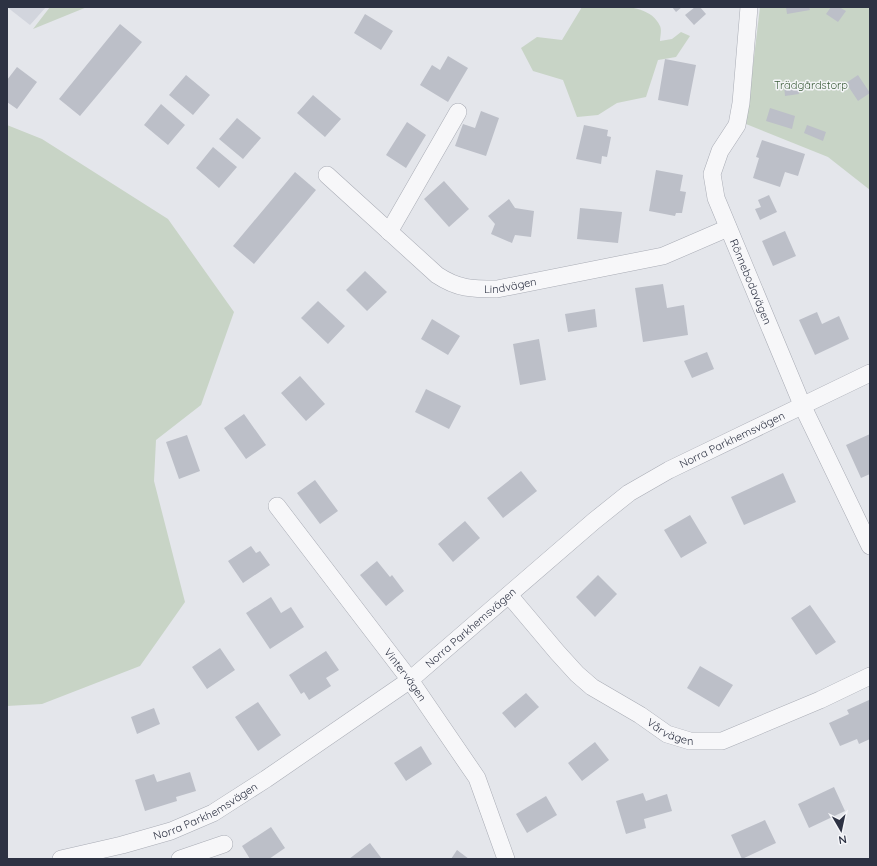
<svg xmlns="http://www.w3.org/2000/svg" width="877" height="866" viewBox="0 0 877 866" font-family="Quicksand,sans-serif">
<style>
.built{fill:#d2d5dd}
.green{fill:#c8d4c6}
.building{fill:#bcbfc8}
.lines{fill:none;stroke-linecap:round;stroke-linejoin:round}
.minor-casing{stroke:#a9acb5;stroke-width:18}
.minor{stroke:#f7f7f9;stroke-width:17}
.labels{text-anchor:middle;stroke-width:3;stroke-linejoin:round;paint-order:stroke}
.park-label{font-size:11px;fill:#3d5d3b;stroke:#f4f5f8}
.street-label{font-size:11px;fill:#2d3243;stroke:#f4f5f8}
</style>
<rect width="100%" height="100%" fill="#e4e6eb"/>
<!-- built -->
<path class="built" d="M7,7H46L30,25Z"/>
<!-- green -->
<path class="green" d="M50,7H87L33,29Z
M582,7C604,7 649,0 660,26C662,30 660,37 660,41L672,39L681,32L690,36L676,57L658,60L646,97L617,103L598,115L577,117L563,80L533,71L521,48L537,37L562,40Z
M760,7H870V190L828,157L746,124Z
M7,125L42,139L168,219L234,312L201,405L156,440L154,481L185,602L140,666L42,704L7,706Z"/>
<!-- building -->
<path class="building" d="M672,7H682L676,12Z
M695,7H700L706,14L694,25L685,15Z
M786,7H809L810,10L787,14Z
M831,7H839L846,11L838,22L826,14Z
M365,14L393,31L381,50L354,33Z
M120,24L142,42L80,116L59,99Z
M448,56L468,68L448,102L420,85L432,65L440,70Z
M665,59L696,65L688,106L658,100Z
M17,67L37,82L17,109L7,102V80Z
M186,75L210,95L193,115L169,95Z
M858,75L870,93L858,101L846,83Z
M798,84L799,94L785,96L784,86Z
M313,95L341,119L325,137L297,113Z
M161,104L185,125L168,145L144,125Z
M770,108L795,116L792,129L766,121Z
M481,111L499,118L486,156L455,146L463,124L475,128Z
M237,118L261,138L243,159L219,139Z
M407,122L426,135L406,168L386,155Z
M584,125L608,130L607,136L611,137L607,157L602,156L601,164L576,159Z
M807,125L826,132L823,141L804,133Z
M762,140L805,154L798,176L785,172L780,187L753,178L759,158L756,157Z
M213,147L237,167L219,188L196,168Z
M656,170L683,175L680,191L686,192L682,213H676L675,216L649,211Z
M295,172L316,190L254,264L233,246Z
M444,181L469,209L449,227L424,199Z
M769,195L777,212L760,220L755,209L761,207L758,200Z
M509,199L515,208L534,211L531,237L515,235L512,243L491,234L495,224L488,216Z
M580,208L622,212L618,243L577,239Z
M785,231L796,256L773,266L762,241Z
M365,271L387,292L367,311L346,290Z
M663,284L667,308L684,305L688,335L643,342L635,288Z
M318,301L345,326L328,344L301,318Z
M595,309L597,327L568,332L565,314Z
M817,312L822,324L839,316L849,339L815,355L799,320Z
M432,319L460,336L448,355L421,339Z
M539,339L546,380L520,385L513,344Z
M707,352L714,369L692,378L684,361Z
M300,376L325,404L306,421L281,393Z
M426,389L461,406L449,429L415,412Z
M244,414L266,445L246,459L224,428Z
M870,434V474L861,478L846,445Z
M187,435L200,471L179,479L166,442Z
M521,471L537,491L503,518L487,498Z
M783,473L796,502L744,525L731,497Z
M315,480L338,511L320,524L297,493Z
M690,515L707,543L681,558L664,530Z
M465,521L480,538L453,562L438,544Z
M251,546L256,553L260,551L270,565L243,583L228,561Z
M377,561L390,577L392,575L404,591L386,606L360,575Z
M598,575L617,594L595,617L576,597Z
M271,597L281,613L291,607L304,627L270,649L246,613Z
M810,605L836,642L816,655L791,618Z
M220,648L235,670L207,689L192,667Z
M326,651L339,670L326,678L331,686L309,700L304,692L301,694L289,675Z
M700,666L733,685L719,707L687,688Z
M526,693L539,707L515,728L502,713Z
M869,700L870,739L859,744L857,739L840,746L829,723L849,714L847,710Z
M258,702L281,735L258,751L235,717Z
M154,708L160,724L137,734L131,717Z
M595,742L609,760L582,781L568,763Z
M421,746L432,764L406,781L394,763Z
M190,772L196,791L176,797L177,801L145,811L135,780L154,774L157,782Z
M834,787L845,811L809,828L798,804Z
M643,793L646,801L667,794L672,811L644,819L646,828L626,834L616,801Z
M546,796L557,815L527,833L516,814Z
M765,820L776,843L742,859L731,835Z
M271,827L285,848L269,859H250L242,846Z
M370,843L382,859H349Z
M457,850L469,859H451Z"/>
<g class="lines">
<!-- minor casing -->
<g class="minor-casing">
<g id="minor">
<path id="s1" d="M749,7L741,103L737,125L720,151L712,174L716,198L803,407L870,546"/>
<path id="s2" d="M327,175L437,275C458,289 472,289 497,289L663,256L728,228"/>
<path d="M389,232L458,112"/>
<path id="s3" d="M277,506L410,680L477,778L506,859"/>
<path id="s4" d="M509,595L557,652L577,674L592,687L640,715L667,734L690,741H722L820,700L870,676"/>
<path id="s5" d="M61,859L122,845L171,831L213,813L266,779L410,680L594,521L629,493L669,470L870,373"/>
<path d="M180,859L224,844"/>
</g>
</g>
<!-- minor -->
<use href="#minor" class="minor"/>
</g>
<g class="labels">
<!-- park labels -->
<g class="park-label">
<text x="811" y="89">Trädgårdstorp</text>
</g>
<!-- street labels -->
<g class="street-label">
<text dy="4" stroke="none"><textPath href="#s1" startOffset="289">Rönnebodavägen</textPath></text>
<text dy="4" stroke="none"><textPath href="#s2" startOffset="225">Lindvägen</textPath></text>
<text dy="4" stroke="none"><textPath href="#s5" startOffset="801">Norra Parkhemsvägen</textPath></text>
<text dy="4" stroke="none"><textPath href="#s5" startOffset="477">Norra Parkhemsvägen</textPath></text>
<text dy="4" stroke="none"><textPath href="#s3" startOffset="212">Vintervägen</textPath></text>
<text dy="4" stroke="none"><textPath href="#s4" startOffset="215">Vårvägen</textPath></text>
<text dy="4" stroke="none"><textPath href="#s5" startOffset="153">Norra Parkhemsvägen</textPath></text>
</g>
</g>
<!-- border -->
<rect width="877" height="866" fill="none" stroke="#2d3243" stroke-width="16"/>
<!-- north arrow -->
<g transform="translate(841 830) rotate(171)" stroke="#f4f5f8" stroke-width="3" paint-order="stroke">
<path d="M0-3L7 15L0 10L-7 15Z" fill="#2d3243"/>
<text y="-6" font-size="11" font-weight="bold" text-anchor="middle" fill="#2d3243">N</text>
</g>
</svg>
